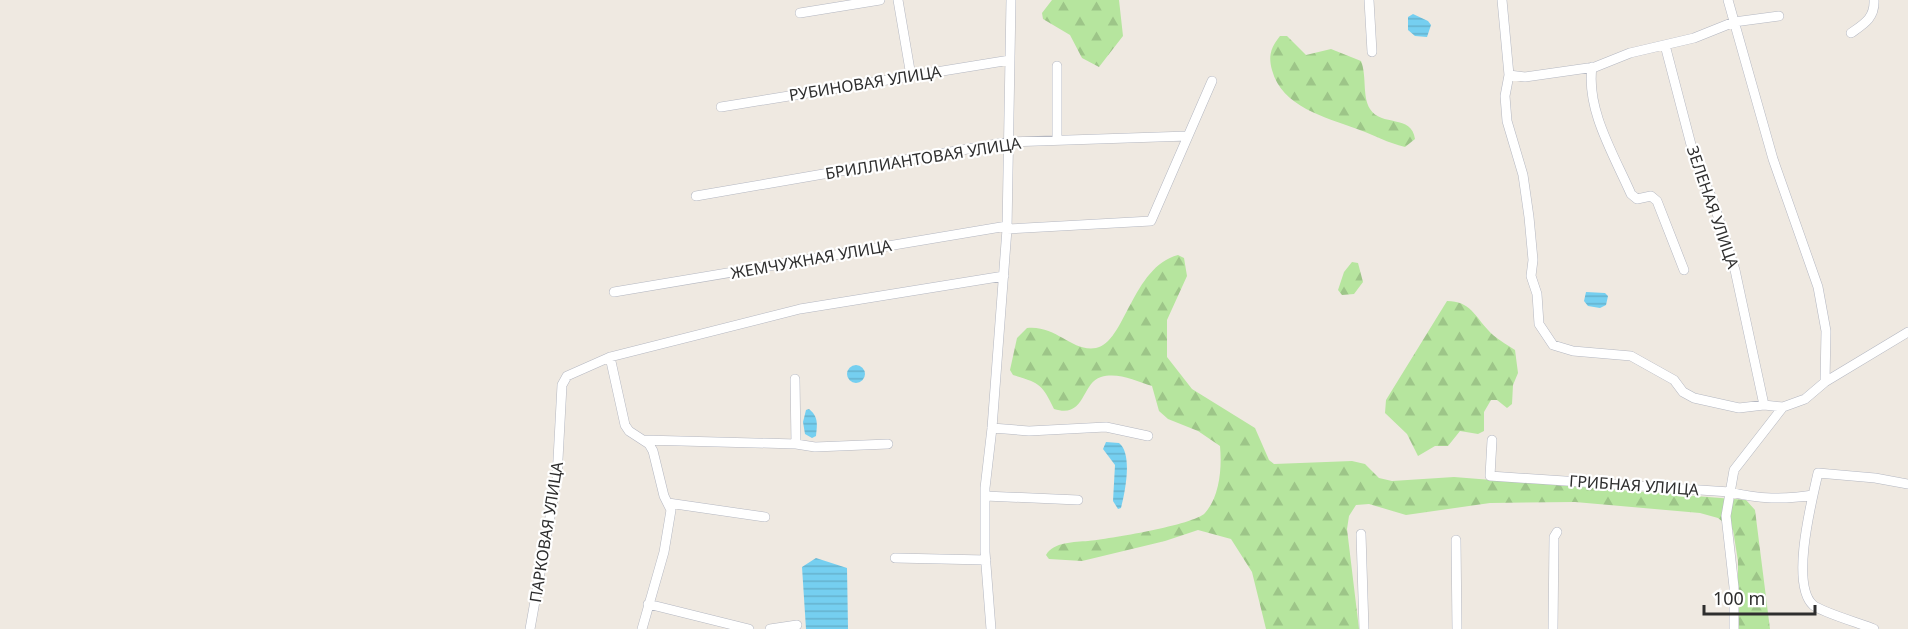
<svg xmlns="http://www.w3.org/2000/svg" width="1908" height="629" viewBox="0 0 1908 629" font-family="'Noto Sans',sans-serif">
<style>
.forest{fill:url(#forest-firs)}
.water{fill:url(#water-rules)}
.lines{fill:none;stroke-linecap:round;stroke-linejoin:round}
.street-casing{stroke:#b4b7c1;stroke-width:10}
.street{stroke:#fff;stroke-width:9}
.labels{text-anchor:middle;stroke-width:4.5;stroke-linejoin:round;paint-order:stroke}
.street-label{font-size:16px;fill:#2e2e2e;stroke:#fff}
</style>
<defs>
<pattern id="forest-firs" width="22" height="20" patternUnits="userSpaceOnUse" patternTransform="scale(1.5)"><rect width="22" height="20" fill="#b6e59e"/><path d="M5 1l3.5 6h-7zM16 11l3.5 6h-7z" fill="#9dc588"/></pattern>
<pattern id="water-rules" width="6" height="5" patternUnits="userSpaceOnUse" patternTransform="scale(1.5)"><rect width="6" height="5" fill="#75cff0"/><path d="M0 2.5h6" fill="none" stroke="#66b2ce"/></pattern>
</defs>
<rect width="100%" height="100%" fill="#efe9e1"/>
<!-- forest -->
<path class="forest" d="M1052,0H1119L1123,36L1099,67L1082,58L1070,35L1043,19L1042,13Z
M1280,36H1287L1306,55L1331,49L1361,61C1367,76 1362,96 1370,109C1381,127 1412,114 1415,139L1405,147C1388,143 1374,135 1357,129C1325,117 1282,107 1272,70C1268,56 1271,47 1280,36Z
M1178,255L1184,258L1187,276L1167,320V357L1192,389L1255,428L1269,460L1274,464L1352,461L1365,464L1379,478L1392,481L1454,477L1746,500L1755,510L1770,629H1738V561L1733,530L1718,518L1700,513L1575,502L1490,503L1406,515L1369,504L1356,505L1349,516L1347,529L1359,629H1266L1252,572L1231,539L1198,530L1165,541L1082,561L1049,559L1046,555C1053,542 1075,542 1088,541C1108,539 1194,525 1205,513C1220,496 1222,467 1220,446L1198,431L1168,419L1159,411L1152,386C1136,381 1118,372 1101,377C1081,383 1086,419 1054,409C1042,384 1040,383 1013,375L1010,370L1017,338L1027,328C1057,325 1071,352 1096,348C1125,343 1132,267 1178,255Z
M1352,262L1358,263L1363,282L1354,294L1342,295L1338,290L1344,272Z
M1447,301C1470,301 1475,316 1488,330C1495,338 1506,344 1515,350L1518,373L1513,385L1512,404L1507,408L1497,400H1491L1484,412V431L1478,434L1460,431L1448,446H1435L1418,456L1407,434L1385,413L1386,400Z"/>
<!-- water -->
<path class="water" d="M1413,14L1428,21L1431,25L1427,37L1415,36L1408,30V17Z
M1586,292L1605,293L1608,296L1606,305L1600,308L1588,306L1584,301Z
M847 374a9 9 0 1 1 18 0a9 9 0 1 1-18 0Z
M809,409C819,417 817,425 816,436L812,438L805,434L803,422L806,410Z
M1106,442L1119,443C1133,454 1125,492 1121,508L1118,509L1113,501L1115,465L1103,449Z
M816,558L847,568L848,629H806L802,567Z"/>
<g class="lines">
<!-- street casing -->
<g class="street-casing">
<path id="street" d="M898,0L911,76
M1369,0L1372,52
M1502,0L1509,75L1505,96L1507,121L1523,175L1529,217L1533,260L1531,276L1537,294L1539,324L1553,345L1573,351L1631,356L1674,380L1683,392L1694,398L1739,408L1764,405L1783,407L1805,399L1825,382L1908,332
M1728,0L1773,159L1818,287L1826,331L1825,382
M800,13L880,0
M1851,33C1864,24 1875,18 1874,0
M1665,45L1695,160L1713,201L1735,270L1764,405
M1057,66V140
M1592,67C1586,110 1614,155 1631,194L1637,199L1651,196L1657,201L1684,270
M1509,75L1525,77L1595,67L1630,53L1694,38L1734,22L1779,16
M721,107L1010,60
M696,196L1008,142L1188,136
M1007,229L1151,221L1212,81
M614,292L1007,226
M610,357L625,425L629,431L649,444L653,451L664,496L671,510L664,552L642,629
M795,379L796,444
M992,428L1029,431L1106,427L1148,436
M644,440L796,444L815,447L888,444
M1492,440L1490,476L1730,492C1759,499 1783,500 1813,495
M985,496L1078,500
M668,503L765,517
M1361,534L1364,629
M1456,540L1457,629
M895,558L986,560
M648,604L749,629
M530,629L557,478L562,385L567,376L610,357L800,309L1004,276
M770,629L797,625
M991,629L985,552V488L992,428L1007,229L1011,0
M1553,629L1554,537L1557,532
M1734,629V587L1726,516L1734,470L1783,407
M1874,629C1862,624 1821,612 1813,605C1790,584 1812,500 1818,473L1875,478L1908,484"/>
</g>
<!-- street -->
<use href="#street" class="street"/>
</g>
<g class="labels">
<!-- street labels -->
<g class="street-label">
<text transform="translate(865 83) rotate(-9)" y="6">РУБИНОВАЯ УЛИЦА</text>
<text transform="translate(923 158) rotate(-9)" y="6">БРИЛЛИАНТОВАЯ УЛИЦА</text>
<text transform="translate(1713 207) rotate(71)" y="6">ЗЕЛЕНАЯ УЛИЦА</text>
<text transform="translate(811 259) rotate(-10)" y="6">ЖЕМЧУЖНАЯ УЛИЦА</text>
<text transform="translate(1634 485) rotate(4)" y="6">ГРИБНАЯ УЛИЦА</text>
<text transform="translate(546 532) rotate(-81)" y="6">ПАРКОВАЯ УЛИЦА</text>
</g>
</g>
<!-- scale -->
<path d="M1704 605v9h111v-9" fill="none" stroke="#2e2e2e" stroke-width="3"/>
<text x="1713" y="605" font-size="18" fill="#2e2e2e" stroke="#ffffff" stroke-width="4.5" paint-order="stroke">100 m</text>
</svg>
